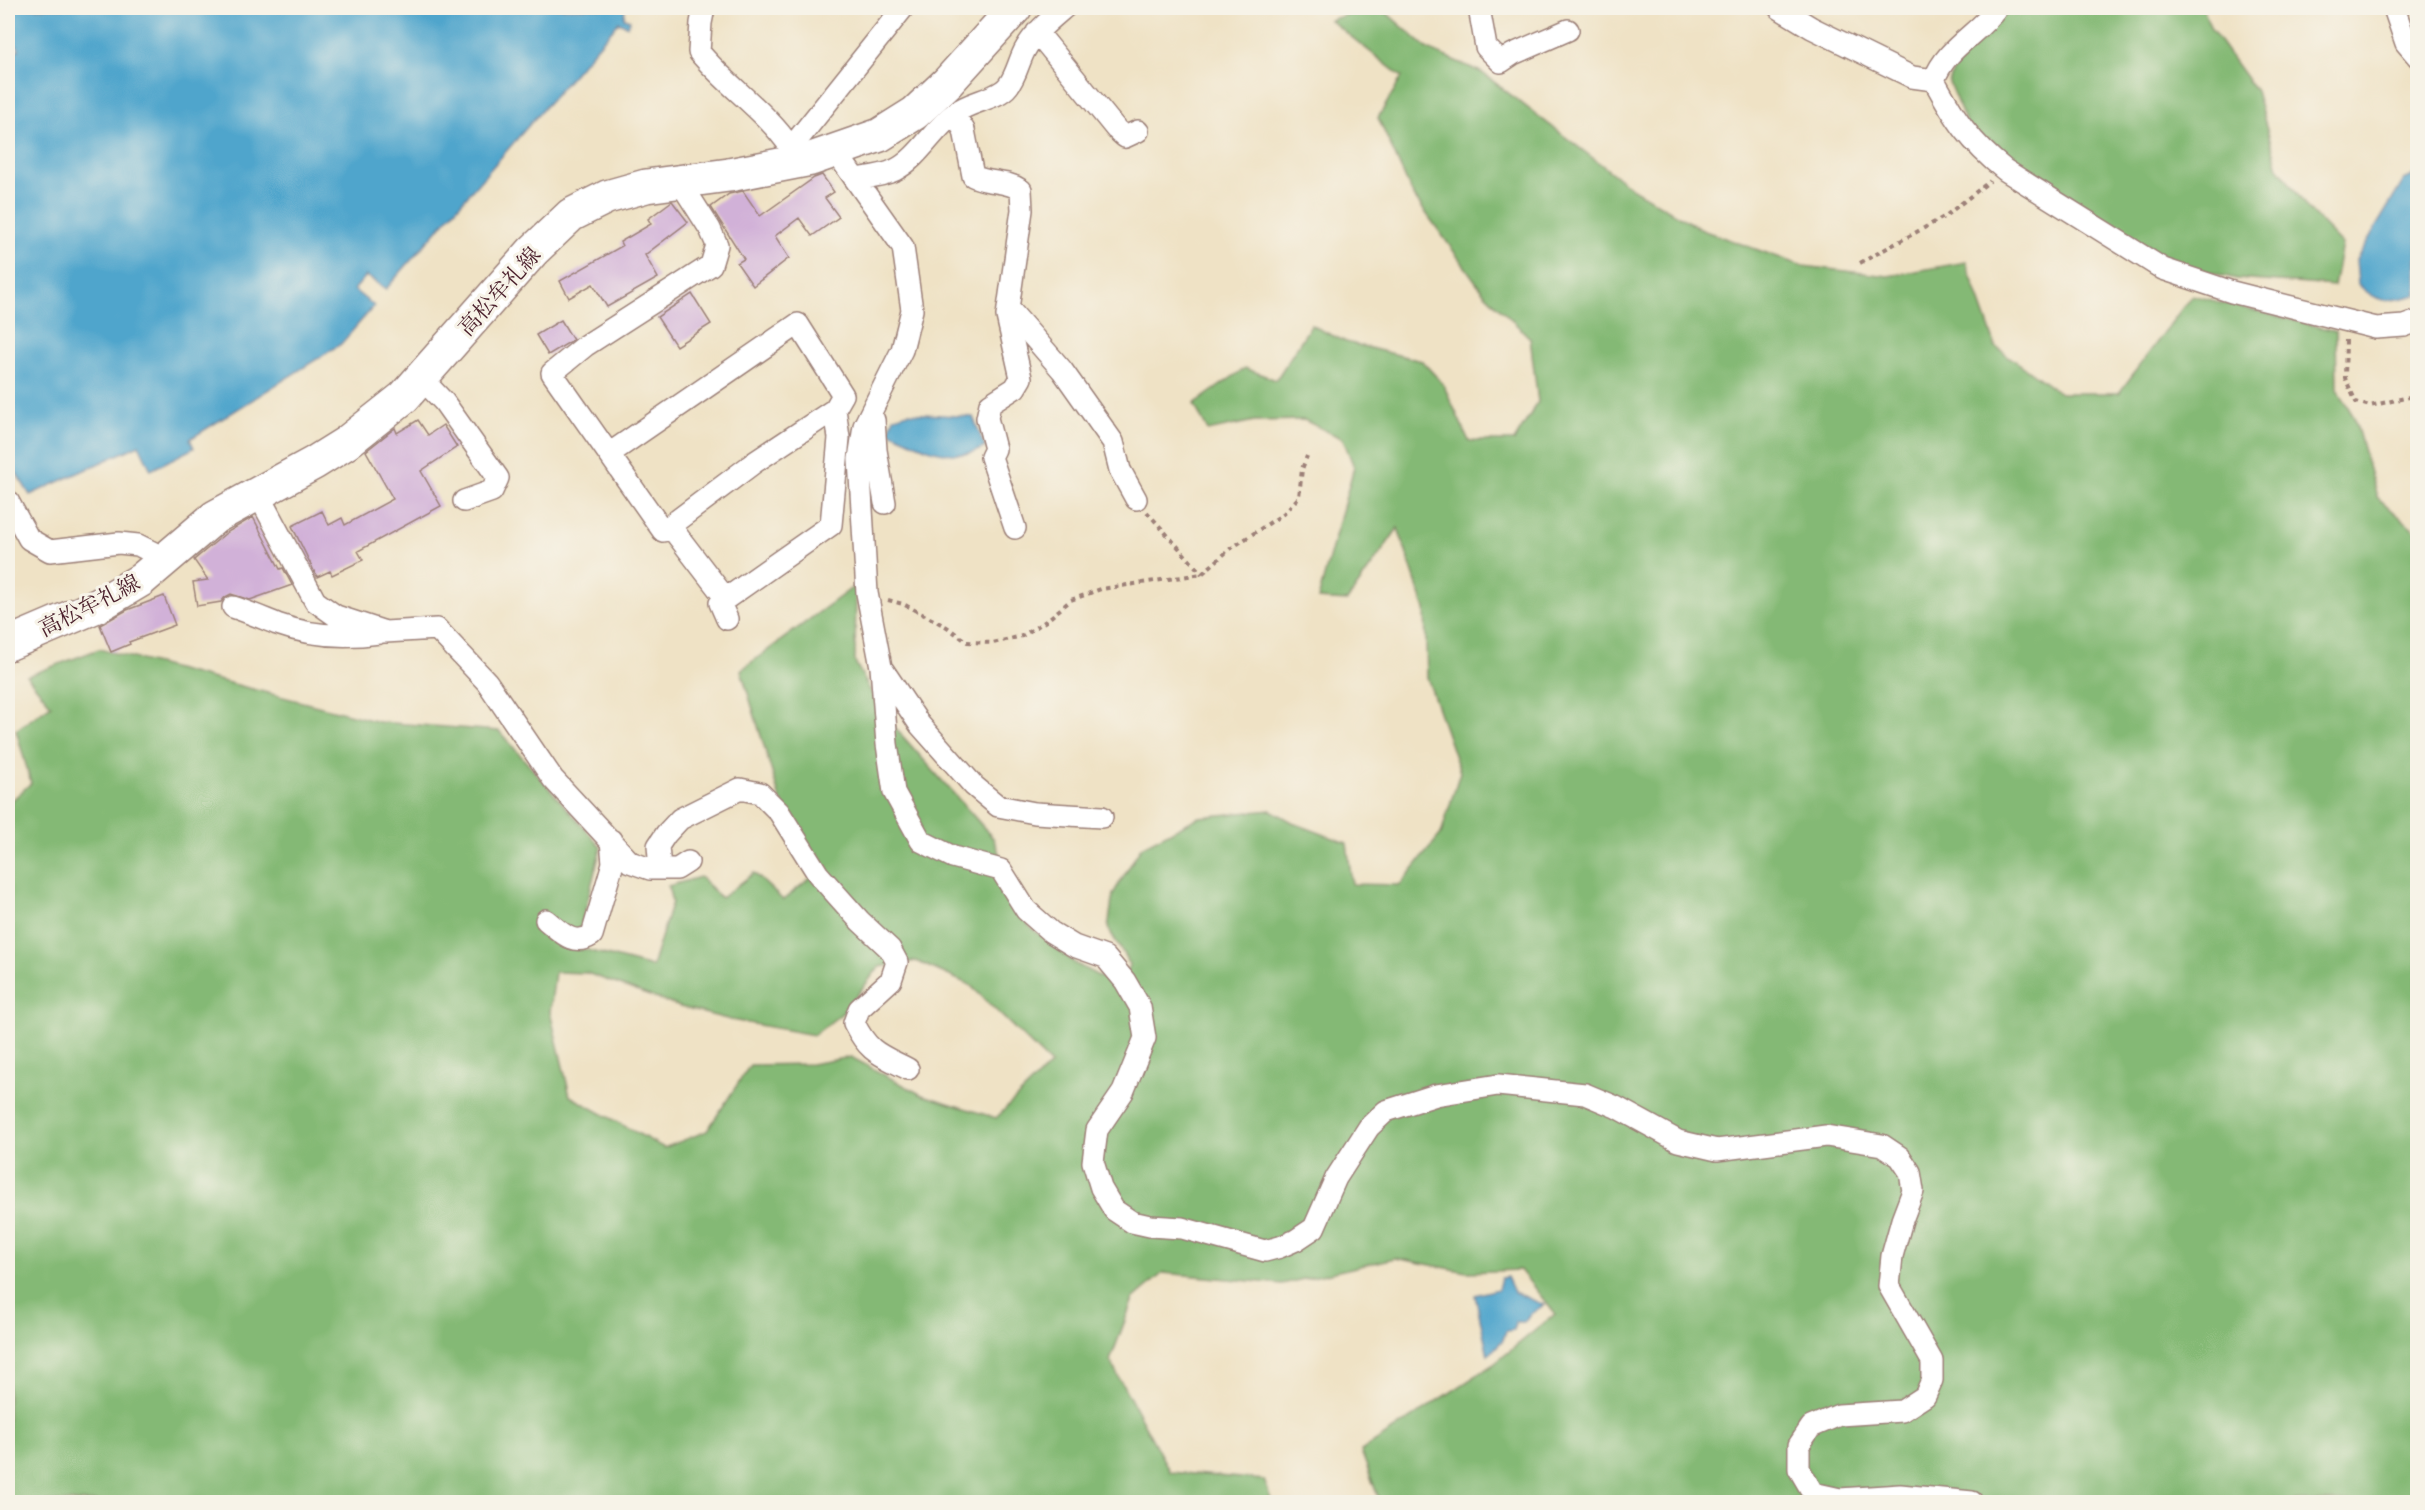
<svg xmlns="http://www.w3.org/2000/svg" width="2425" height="1510" viewBox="0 0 2425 1510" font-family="'EB Garamond','Noto Serif JP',serif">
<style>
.forest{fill:#84b974;stroke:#676c50;stroke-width:1.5;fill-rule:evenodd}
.water{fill:#50a5cc;stroke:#4d627c;stroke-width:1.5}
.building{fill:#d1b1d8}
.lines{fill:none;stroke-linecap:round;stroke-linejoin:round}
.minor-casing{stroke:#9c8078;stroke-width:24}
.primary-casing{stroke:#9c8078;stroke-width:36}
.path{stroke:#9c8078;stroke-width:4;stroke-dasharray:4.5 4.5;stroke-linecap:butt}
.minor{stroke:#fff;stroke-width:21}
.primary{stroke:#fff;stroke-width:33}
.labels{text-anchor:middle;stroke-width:6;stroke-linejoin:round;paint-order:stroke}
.street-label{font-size:22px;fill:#4a1f2b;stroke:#f7f3e8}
</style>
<rect width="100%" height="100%" fill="#f7f3e8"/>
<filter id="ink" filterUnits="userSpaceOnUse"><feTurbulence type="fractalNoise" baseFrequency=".0167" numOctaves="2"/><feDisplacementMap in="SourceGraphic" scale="12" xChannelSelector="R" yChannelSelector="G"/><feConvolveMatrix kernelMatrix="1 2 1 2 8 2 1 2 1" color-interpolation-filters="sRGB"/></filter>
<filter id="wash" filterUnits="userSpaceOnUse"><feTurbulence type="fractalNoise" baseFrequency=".008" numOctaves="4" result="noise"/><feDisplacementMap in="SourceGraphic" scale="24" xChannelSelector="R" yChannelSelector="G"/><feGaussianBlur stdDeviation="1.35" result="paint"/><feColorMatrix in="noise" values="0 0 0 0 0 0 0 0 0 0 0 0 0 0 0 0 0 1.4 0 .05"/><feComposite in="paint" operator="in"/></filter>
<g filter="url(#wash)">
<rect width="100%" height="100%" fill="#efe2c5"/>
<!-- forest -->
<path class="forest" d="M1367,8H1381L1428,49L1481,72L1633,189L1702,230L1803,266L1888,276L1966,262L1996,347L2060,393H2119L2192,295L2336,331L2337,389L2354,417L2377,497L2417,532V1502H1380L1361,1451L1494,1364L1555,1314L1520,1270L1467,1272L1395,1258L1282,1284L1163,1273L1133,1299L1110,1361L1170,1472L1264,1480L1272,1502H8V804L31,783L16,730L51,705L27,676L99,649L379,722L499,731L601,847L576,947L652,967L672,902L668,886L700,877L721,898L754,873L783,900L820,870L780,799L741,670L856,585L855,662L883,714L993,838L1028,925L1076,964L1117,986L1130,965L1108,928L1113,894L1141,847L1199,817L1271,810L1296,824L1347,843L1352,884L1400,885L1441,834L1460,772L1427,677L1425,609L1398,528L1347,601L1318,599L1354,467L1343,439L1304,420L1254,421L1208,431L1194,404L1245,368L1276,380L1311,325L1346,342L1422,361L1443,384L1469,441H1514L1538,402L1530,338L1484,293L1413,195L1378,118L1402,77L1330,20ZM916,961L970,985L1051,1064L996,1118L922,1095L851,1057L811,1064L750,1065L707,1131L664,1148L570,1096L550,1012L555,972L587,973L680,1007L731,1020L814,1035L845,1011L879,967Z
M2001,8H2203L2211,29L2256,91L2278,167L2307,208L2342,244L2334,286L2236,279L2162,260L2013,165L1966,123L1949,83L1959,53Z"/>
<!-- water -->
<path class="water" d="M8,8H625L624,18L630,20L627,26L619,22L386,289L366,276L354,290L374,306L341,344L190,439L194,448L151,470L139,445L30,495L8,460V56L19,50L17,45L8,50Z
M2417,174V295C2389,301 2380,306 2358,284L2356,260L2404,180Z
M908,413L973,417L985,447C954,465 918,446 889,431L894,417Z
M1507,1277L1514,1292L1544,1305L1529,1315L1524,1322H1515L1514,1330L1506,1331L1503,1340L1488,1355L1475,1295L1498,1289L1501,1278Z"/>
<g id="blocks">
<!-- building -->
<path class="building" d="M822,175L834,192L825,198L839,217L812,236L799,218L775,236L789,258L753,286L737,263L744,259L711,207L729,194L743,191L760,216L814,178Z
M672,201L688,222L645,255L658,278L607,307L593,284L569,298L560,281L622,246L620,242L651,224L648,219Z
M692,294L711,324L676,346L657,317Z
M561,320L573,340L548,355L536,335Z
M418,420L428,435L443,425L457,447L421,471L441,506L358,551L363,560L332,575L330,571L317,577L292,526L322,511L329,525L342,518L345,525L393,499L366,451L395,428L397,433Z
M253,517L280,569L283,568L292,585L250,600L231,594L225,597L221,602L197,606L193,582L208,580L194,560L226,533Z
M164,596L175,625L129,642L130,644L111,652L100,625L127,610Z"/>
</g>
</g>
<g filter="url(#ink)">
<use href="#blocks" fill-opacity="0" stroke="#9c8078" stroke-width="1.5"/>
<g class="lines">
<!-- minor casing -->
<g class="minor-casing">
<path id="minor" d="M704,8L701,23L699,52C728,87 766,111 791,148
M1479,8L1486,47L1501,62L1513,54L1568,30
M1779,8L1812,28L1912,77L1934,80
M1997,8C1979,34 1946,47 1934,80C1955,119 1970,142 2005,170L2163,269L2232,292L2376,328L2404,326L2418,321
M2394,8L2406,43L2418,57
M1037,32L1116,129L1125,137L1138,131
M954,114L964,130L973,176C989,184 1006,180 1021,190L1022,210L1007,316L1021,378L1015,388L990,404L987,418L995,449L991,457L1015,528
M836,152L903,247L912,310L902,350L864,426L859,459L867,593L881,667L920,725L974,786L998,806L1035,813L1102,817
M791,163V148L903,8
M855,179C868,177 883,176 895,170C919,158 933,129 955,113C970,101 998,99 1008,86C1017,75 1019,59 1026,48C1035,32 1050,20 1064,8
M1009,309L1062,370L1113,442L1120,470L1136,499
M422,379L444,402L498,478L492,491L464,501
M874,420L876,450L885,503
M609,454L798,324L843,395L835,409L755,462L663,531L552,373L585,346L711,265L717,245L710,229L680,182
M258,494L315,601L336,616L385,632L437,629L487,682L553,779L630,862L650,869H677L688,862
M8,501L29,539L50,551L119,543L138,545L166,559
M670,526L726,599
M233,607C248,612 262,618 277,624C310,636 344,638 379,633
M727,619L720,603L831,525L839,438L835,409
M881,667L887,744L894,792L921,841L953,857L1001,870L1026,910L1051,932L1074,946L1105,957L1125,981L1140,1007L1145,1038L1123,1092L1097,1130L1093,1162L1101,1188L1114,1210L1132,1222L1150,1226L1182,1228L1265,1251L1280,1247L1296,1240L1314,1228L1336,1178L1369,1127L1386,1111L1436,1095L1498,1085L1585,1094L1616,1107L1678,1141L1717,1150L1826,1136L1882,1145L1900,1157L1910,1172L1913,1191L1902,1220L1892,1256L1889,1286L1932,1361V1380L1925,1396L1902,1411L1839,1415L1811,1427L1799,1445V1469L1813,1493L1840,1499L1900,1495L1972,1502
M660,869L658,846L666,834L680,819L740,789L760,793L779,812L818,874L860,921L890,949L897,962L891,980L859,1009L854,1023C869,1053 879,1054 908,1069
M546,920C561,932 573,947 592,935L613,863L611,840"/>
</g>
<!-- primary casing -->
<g class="primary-casing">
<path id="primary" d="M8,644L99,605L141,580L215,517L314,463L346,443L404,397L533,251L571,215L607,197L646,186L729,175L811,159L880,135L915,113L947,83L1015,8"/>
</g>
<!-- path -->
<path class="path" d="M1860,263L1944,217L1990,181
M2346,340L2345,378L2356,402L2370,406L2418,395
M1147,512L1202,574
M888,600L903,604L947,627L967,642L993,643L1022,636L1046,621L1071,600L1101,589L1202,574L1230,549L1283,514L1299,497L1302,469L1307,456"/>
<!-- minor -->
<use href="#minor" class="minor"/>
<!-- primary -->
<use href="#primary" class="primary"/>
</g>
</g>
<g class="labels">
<!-- street labels -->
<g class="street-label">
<text transform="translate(499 291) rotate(-48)" y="8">高松牟礼線</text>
<text transform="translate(89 605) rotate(-27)" y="8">高松牟礼線</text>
</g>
</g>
<!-- margin -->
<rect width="2425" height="1510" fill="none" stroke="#f7f3e8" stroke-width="30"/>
</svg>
